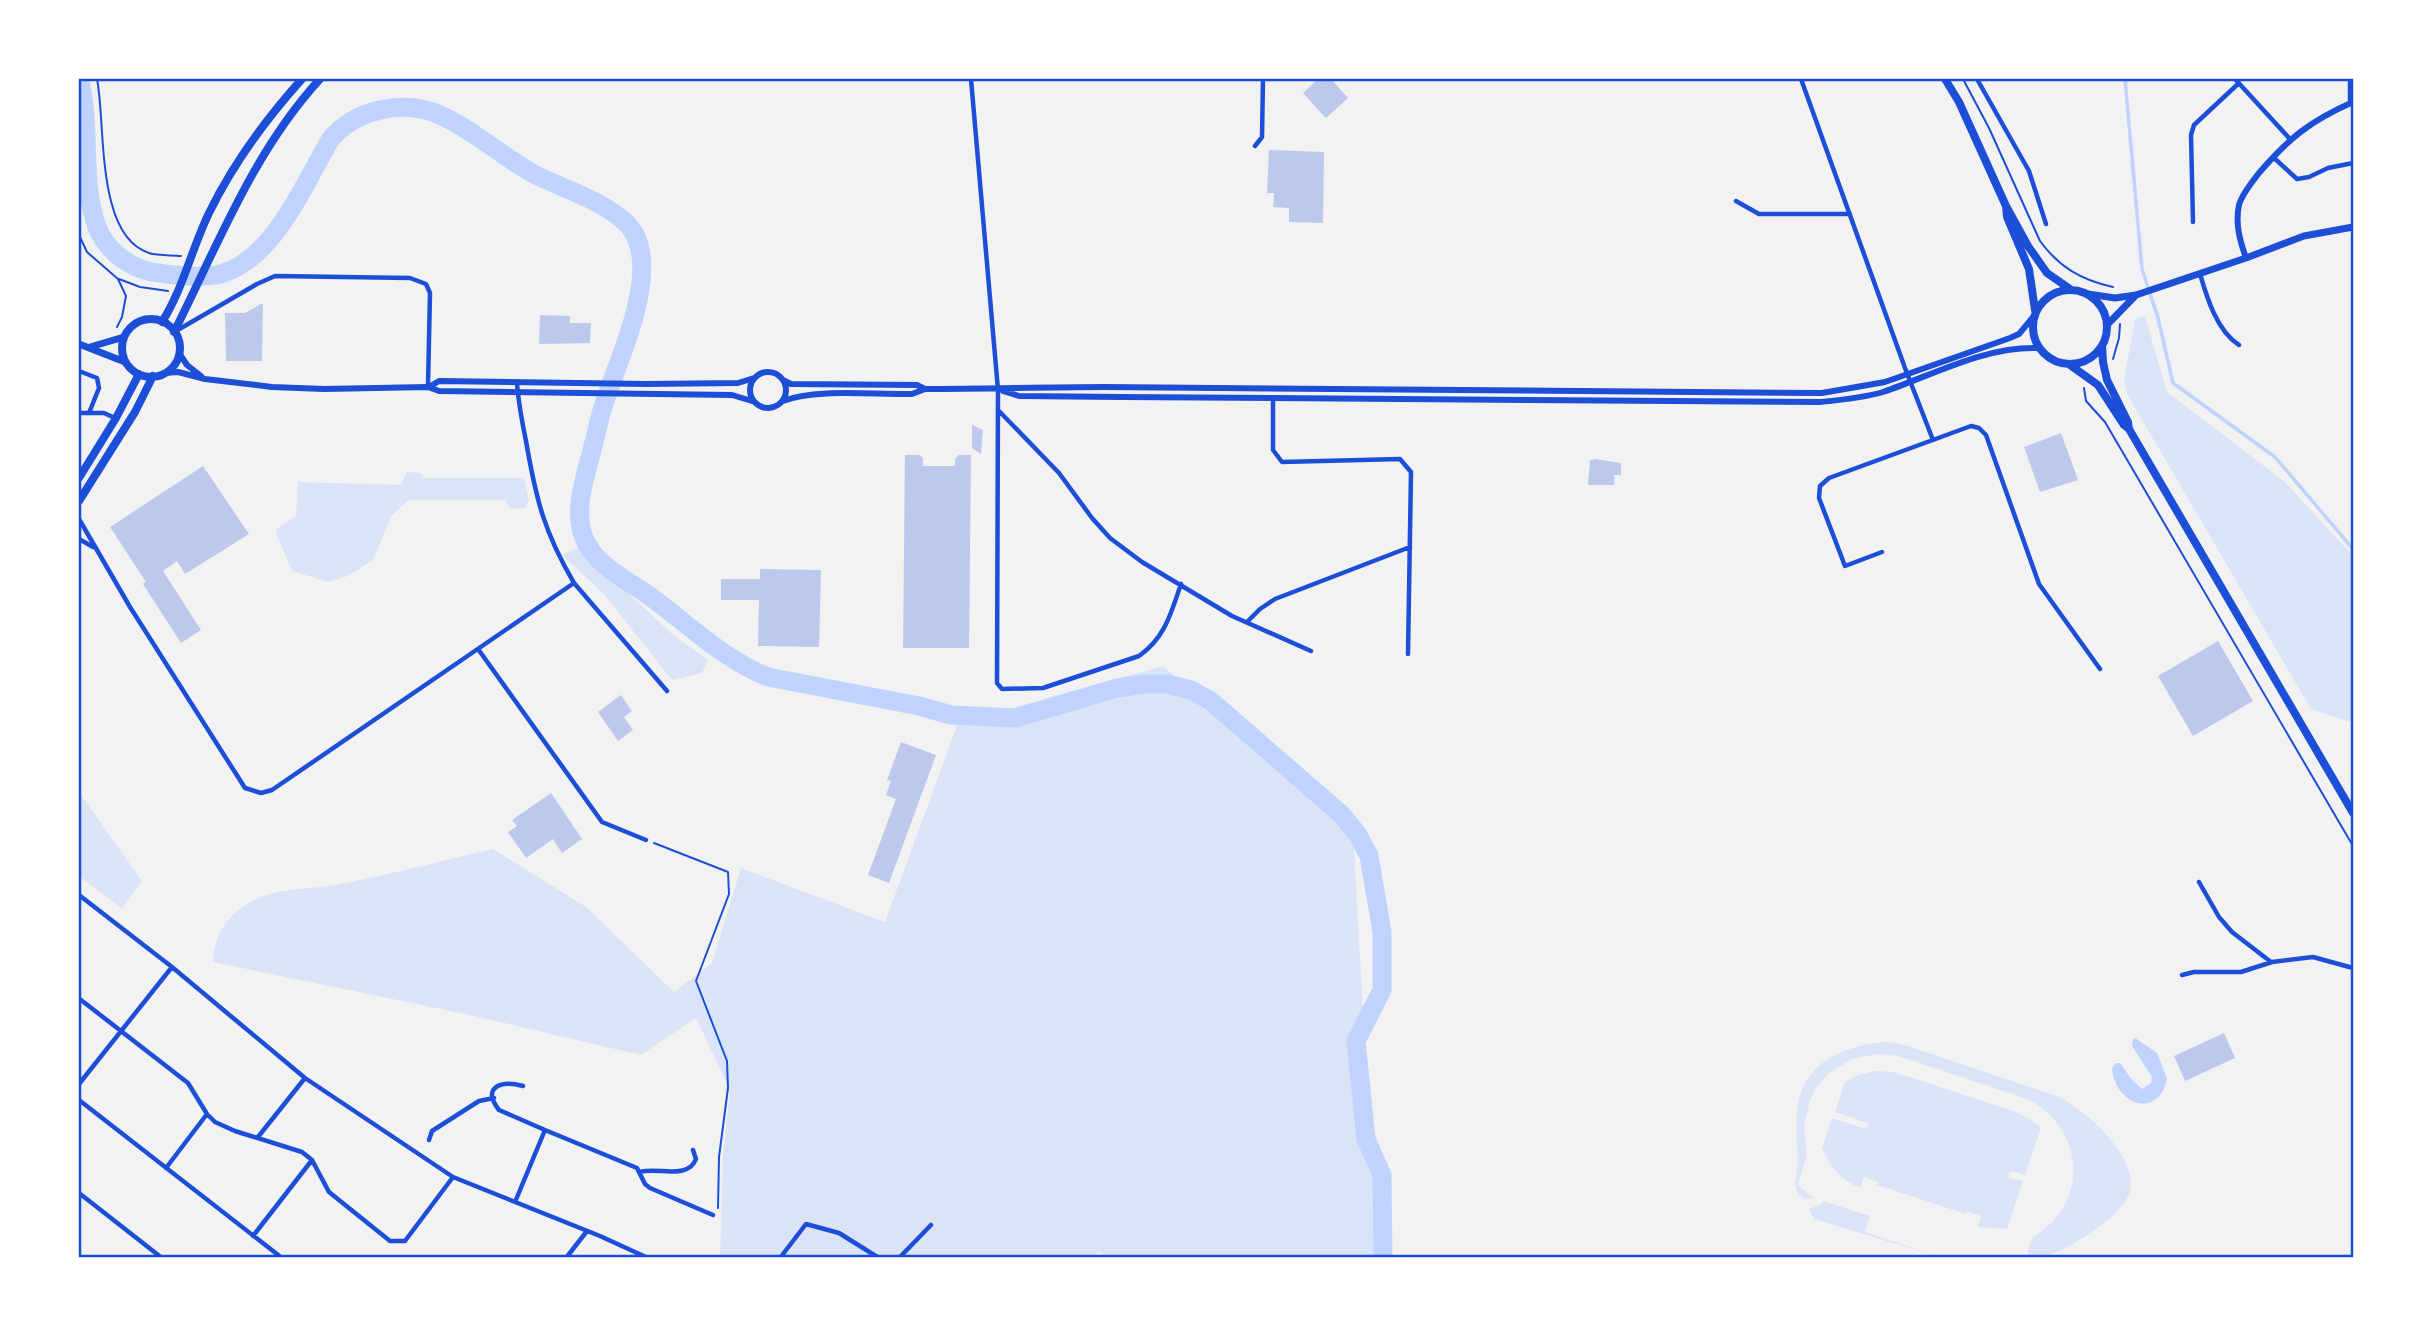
<svg xmlns="http://www.w3.org/2000/svg" width="2432" height="1337" viewBox="0 0 2432 1337" font-family="Figtree,sans-serif">
<style>
.green{fill:#dbe4f7}
.water{fill:#bfd3fe}
.lines{fill:none;stroke-linecap:round;stroke-linejoin:round}
.stream{stroke:#bfd3fe;stroke-width:3.5}
.river{stroke:#bfd3fe;stroke-width:19}
.building{fill:#bdc9ec}
.path{stroke:#1d4ed8;stroke-width:2}
.minor{stroke:#1d4ed8;stroke-width:4.5}
.tertiary{stroke:#1d4ed8;stroke-width:6}
.secondary{stroke:#1d4ed8;stroke-width:7}
.primary{stroke:#1d4ed8;stroke-width:8}
.neatline{fill:none;stroke:#1d4ed8;stroke-width:2.5}
</style>
<rect width="100%" height="100%" fill="#f2f2f2"/>
<!-- green -->
<path class="green" d="M2145,316L2167,392L2285,482L2353,556V723L2311,709L2127,394L2124,380L2135,320Z
M407,472L421,473L424,478H524L529,500L525,508L511,509L505,500H409L392,515L373,560L348,576L328,582L292,571L275,530L296,516L298,482L401,485Z
M579,547L672,634L708,660L702,673L672,680L604,594L562,555Z
M1163,666L1353,829L1363,1013L1353,1046L1361,1137L1379,1177L1381,1229L1375,1258H1111L1098,1252L1092,1258H720L723,1154L730,1090L696,1018L641,1055L470,1015L213,962C214,935 227,915 251,902C277,887 307,890 335,885C388,875 441,861 493,849L586,907L674,992L712,963L741,868L885,922L958,723Z
M79,792L142,881L122,909L79,876Z
M1887,1042L1905,1045L2060,1097C2087,1112 2138,1156 2130,1191C2126,1208 2103,1224 2090,1233C2070,1247 2051,1258 2026,1258C2028,1252 2030,1242 2033,1237C2034,1236 2041,1232 2042,1231C2051,1224 2058,1216 2064,1206C2086,1166 2067,1118 2027,1099L1898,1056L1878,1054L1852,1059L1829,1073L1816,1088L1810,1100L1804,1126L1807,1155L1798,1185L1814,1198L1804,1199C1789,1187 1798,1175 1798,1160C1797,1141 1795,1124 1798,1105C1804,1061 1848,1044 1887,1042Z
M1874,1071L1894,1072L2016,1112L2030,1119L2041,1128L2025,1175L2010,1171L2008,1177L2023,1181L2007,1229L1978,1227L1981,1216L1968,1212L1966,1214L1877,1185L1878,1182L1864,1177L1860,1188C1841,1180 1830,1167 1822,1148L1832,1118L1866,1129L1869,1124L1835,1112L1845,1082L1858,1075Z
M1823,1201L1870,1216L1865,1232L1943,1258L1814,1219L1809,1209L1820,1205Z"/>
<!-- water -->
<path class="water" d="M2135,1038L2157,1053L2167,1079C2158,1120 2115,1105 2112,1068L2116,1063H2120L2132,1080L2142,1089L2151,1083L2152,1077L2132,1046L2133,1039Z"/>
<g class="lines">
<!-- stream -->
<path class="stream" d="M2125,79L2142,269L2158,318L2173,383L2275,457L2353,549"/>
<!-- river -->
<path class="river" d="M79,79C92,126 80,180 97,227C106,250 128,267 152,272C169,275 199,278 216,275C272,264 304,184 330,140C355,109 404,99 440,115C474,130 501,156 534,174C563,189 597,198 623,220C669,258 618,358 604,404C599,419 596,435 592,450C585,478 573,510 584,538C594,565 629,581 651,597C689,625 723,659 768,677L919,706L951,715L1016,718L1117,688L1144,684H1167L1191,690L1211,701L1342,815L1358,835L1369,856L1382,932V990L1356,1041L1366,1139L1382,1175L1383,1258"/>
</g>
<!-- building -->
<path class="building" d="M1318,79H1331L1348,98L1326,118L1303,93Z
M1269,150L1324,152L1323,223L1289,222V208L1273,207L1274,193H1267Z
M263,303L262,361H226L225,313H245Z
M540,315L570,316V323H591L590,343L539,344Z
M972,425L983,430L981,454L972,448Z
M2061,433L2078,480L2040,492L2024,447Z
M905,455H920L923,458V466H955V459L959,455H971L969,648H903Z
M1595,459L1621,463V475H1614V485H1588L1590,460Z
M203,466L249,534L185,574L177,561L163,571L201,630L181,643L143,584L146,582L110,527Z
M760,569L821,570L819,647L758,646L759,600H721V579H760Z
M2218,641L2253,701L2193,736L2158,676Z
M621,695L632,711L624,717L633,730L618,741L598,712Z
M901,742L936,755L889,883L868,875L896,799L886,795L891,781L887,780Z
M551,793L582,839L562,853L553,839L526,858L508,832L517,826L512,820Z
M2224,1033L2235,1058L2185,1081L2174,1056Z"/>
<g class="lines">
<!-- path -->
<path class="path" d="M97,79C106,123 95,236 149,253C158,256 171,255 181,256
M1963,79L1989,128L2040,241C2059,267 2081,280 2113,287
M79,235L87,252L118,279L126,296L122,317L117,327
M119,279L140,287L168,291
M2113,359L2119,338L2120,324
M2084,388L2086,401L2105,422L2353,846
M654,843L728,872L729,894L696,981L727,1061L728,1088L719,1157L718,1208"/>
<!-- minor -->
<path class="minor" d="M971,79L998,390L997,683L1002,689L1043,688L1139,656C1165,638 1171,613 1181,584
M1801,79L1905,368L1933,440
M1977,79L2029,171L2046,224
M2235,79L2290,139
M2350,79V103
M1255,146L1262,137L1263,79
M2273,157L2297,179L2309,177L2328,168L2353,163
M1736,201L1759,214H1850
M2193,222L2191,135L2194,125L2239,83
M2200,274C2207,298 2217,331 2239,345
M176,331L257,284L275,276L410,278L426,284L430,293L428,386
M79,371L97,378L99,388L89,413
M1273,398V450L1282,462L1400,459L1411,472L1408,654
M999,411L1059,473L1092,518L1110,538L1142,562L1232,616L1311,651
M79,413H104L115,418
M79,519L130,607L245,788L261,793L272,790L574,583C544,532 536,499 526,441C522,421 518,402 517,382
M79,539L93,547
M1882,552L1845,566L1819,498L1820,486L1829,478L1971,426L1979,428L1986,435L2039,584L2100,669
M574,583L667,691
M1247,622L1260,609L1275,599L1410,547
M478,649L602,822L646,840
M2199,882L2219,917L2232,932L2271,962
M79,895L172,967L305,1078L453,1177L600,1236L648,1258
M2182,975L2194,972H2241L2272,962L2313,957L2353,968
M81,1000L188,1083L207,1114L215,1122L235,1131L302,1152L312,1160L329,1192L390,1241H405L453,1177
M79,1084L172,967
M79,1100L282,1258
M545,1130L637,1168L645,1184L650,1188L713,1215
M258,1137L305,1078
M429,1140L432,1131L479,1101L494,1098
M166,1168L207,1114
M640,1172C658,1167 688,1180 696,1159L693,1150
M79,1193L162,1258
M515,1202L545,1130L499,1110C481,1087 501,1080 523,1086
M253,1236L312,1160
M566,1258L587,1231
M780,1258L806,1224L839,1233L879,1258
M899,1258L931,1225"/>
<!-- tertiary -->
<path class="tertiary" d="M2246,258C2240,241 2235,224 2239,205C2242,194 2252,182 2259,173C2289,138 2310,121 2353,102
M179,353L187,365L201,376
M750 390a18 18 0 1 1 36 0a18 18 0 1 1-36 0Z
M164,373L178,372L205,379L272,387L324,389L428,387L439,391L732,395L752,401
M783,380L791,384L917,385L925,389C985,389 1044,387 1104,387L1822,393L1885,382L2010,338L2019,334L2034,316
M429,387L439,381L646,384L738,383L754,378
M1003,391L1019,396L1120,397L1820,402C1841,400 1863,398 1883,392C1933,375 1985,346 2038,348
M783,401C815,388 876,395 912,394L925,389"/>
<!-- secondary -->
<path class="secondary" d="M2088,294L2115,298L2136,295L2246,258L2304,236L2353,227
M2107,325L2136,295
M79,344L125,362
M90,347L124,337"/>
<!-- primary -->
<path class="primary" d="M1945,79L1959,102L2006,206L2028,246L2047,273L2070,289
M2006,206L2007,217L2029,269L2035,310
M2033 327a37 37 0 1 1 74 0a37 37 0 1 1-74 0Z
M122 348a29 29 0 1 1 58 0a29 29 0 1 1-58 0Z
M162,322C183,289 192,248 209,213C233,164 266,119 302,79
M174,332C218,245 253,152 320,79
M2102,346L2103,362L2107,380L2128,422L2129,429
M2070,365L2098,385L2124,425L2129,429L2353,813
M79,478L116,418L139,374
M79,501L135,412L153,376"/>
</g>
<!-- border -->
<rect width="2432" height="1337" fill="none" stroke="#ffffff" stroke-width="161"/>
<rect x="80" y="80" width="2272" height="1176" class="neatline"/>
</svg>
